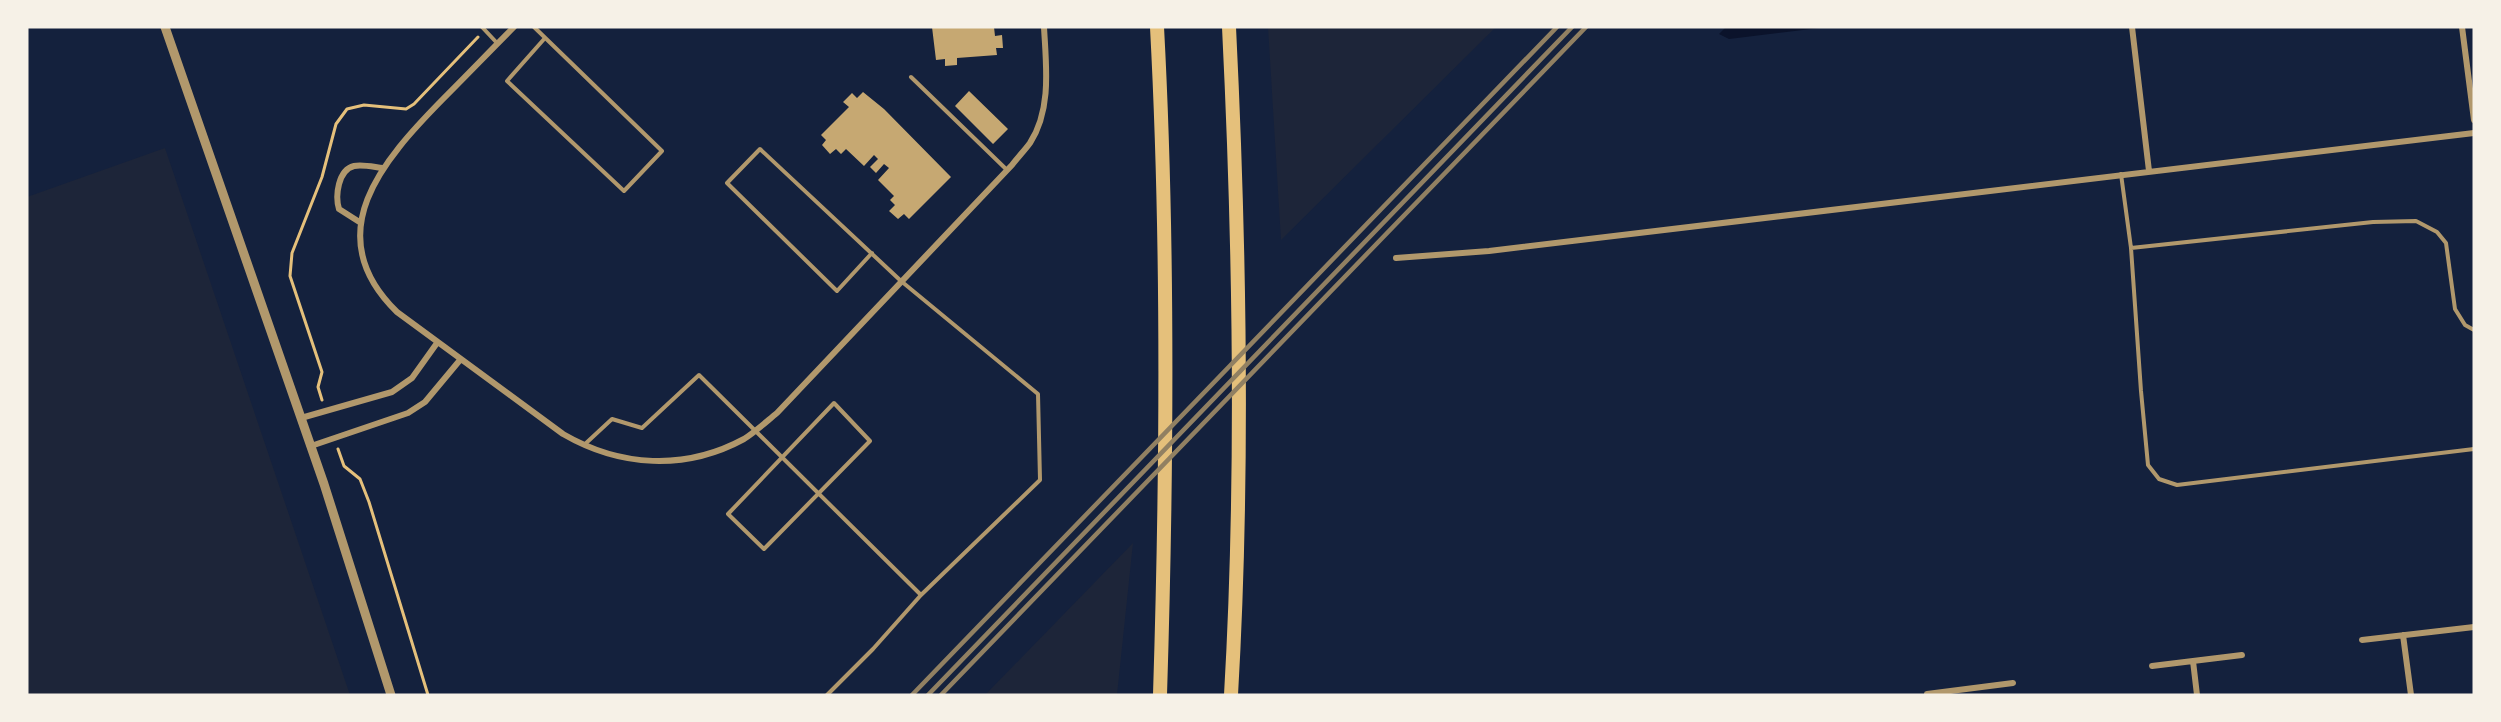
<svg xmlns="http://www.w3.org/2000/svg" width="2501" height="722" viewBox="0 0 2501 722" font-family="Jost,sans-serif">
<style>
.green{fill:#1d2539}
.water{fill:#0b132b}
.building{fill:#c6a872}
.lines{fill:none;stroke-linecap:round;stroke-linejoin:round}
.path{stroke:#e5c07b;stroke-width:3}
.service{stroke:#b1986c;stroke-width:4}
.minor{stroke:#b1986c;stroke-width:6}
.tertiary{stroke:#b1986c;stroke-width:9}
.motorway{stroke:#e5c07b;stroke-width:14}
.rail{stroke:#918062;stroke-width:4.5}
</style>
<rect width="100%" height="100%" fill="#14213d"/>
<!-- green -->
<path class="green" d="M1268,27H1496L1281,240Z
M165,148L350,695H27V197Z
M1133,543L1117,695H985Z"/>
<!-- water -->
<path class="water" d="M1726,27H1828L1729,39L1719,34Z"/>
<!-- building -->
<path class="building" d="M932,27H994L995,36L1002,35L1003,48H996L997,55L957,58V65L945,66V59L936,60Z
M969,91L1008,129L993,144L955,106Z
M863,92L884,109L951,177L909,219L904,214L898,219L889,211L895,205L890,200L894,196L878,180L889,168L884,164L876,173L870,167L878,159L874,155L864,166L846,149L841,154L836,149L830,154L822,145L826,140L821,135L849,107L843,102L852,93L857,98Z"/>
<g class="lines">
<!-- path -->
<path class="path" d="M322,400L318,387L322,372L290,276L292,253L322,177L336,124L347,109L364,105L406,109L414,104L478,37
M338,449L344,466L360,479L369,502L428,695"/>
<!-- service -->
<path class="service" d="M482,27L497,43
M534,27L662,151L624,191L507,81L545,38
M911,77L1007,170
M2121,174L2131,248L2373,222L2416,221L2437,232L2446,243L2455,309L2465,325L2474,330
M2131,248L2141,391L2148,465L2159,479L2177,485L2474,449
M834,403L870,441L764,549L728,514Z
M584,445L612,419L642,428L699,375L921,595L1040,480L1038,394L901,281L760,149L727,183L837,291L872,253
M827,695L873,649L921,595"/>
<!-- minor -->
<path class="minor" d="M514,27C490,51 467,75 443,99C383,160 317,234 397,312L563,434C620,467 685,471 744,439C755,432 766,422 777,413L1012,165C1018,157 1025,150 1030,143C1052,109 1046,65 1044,27
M2132,27L2149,171
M2462,27L2474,120
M361,223L339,209C335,196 338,170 354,166C362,164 374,167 383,168
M1396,258L1489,251L2474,133
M301,418L392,392L412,378L437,343
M311,446L408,413L425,402L460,360
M2403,635L2411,695
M2362,640L2474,627
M2193,661L2197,695
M2152,666L2242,655
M1927,694L2013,683"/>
<!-- tertiary -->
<path class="tertiary" d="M165,27L324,484L391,695"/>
<!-- motorway -->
<path class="motorway" d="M1157,27C1169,250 1167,472 1160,695
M1229,27C1240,250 1244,472 1231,695"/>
<!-- rail -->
<path class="rail" d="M912,695L1557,27
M928,695L1572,27
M941,695L1586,27"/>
</g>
<!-- border -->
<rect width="2501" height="722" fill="none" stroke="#f6f1e7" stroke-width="57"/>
</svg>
